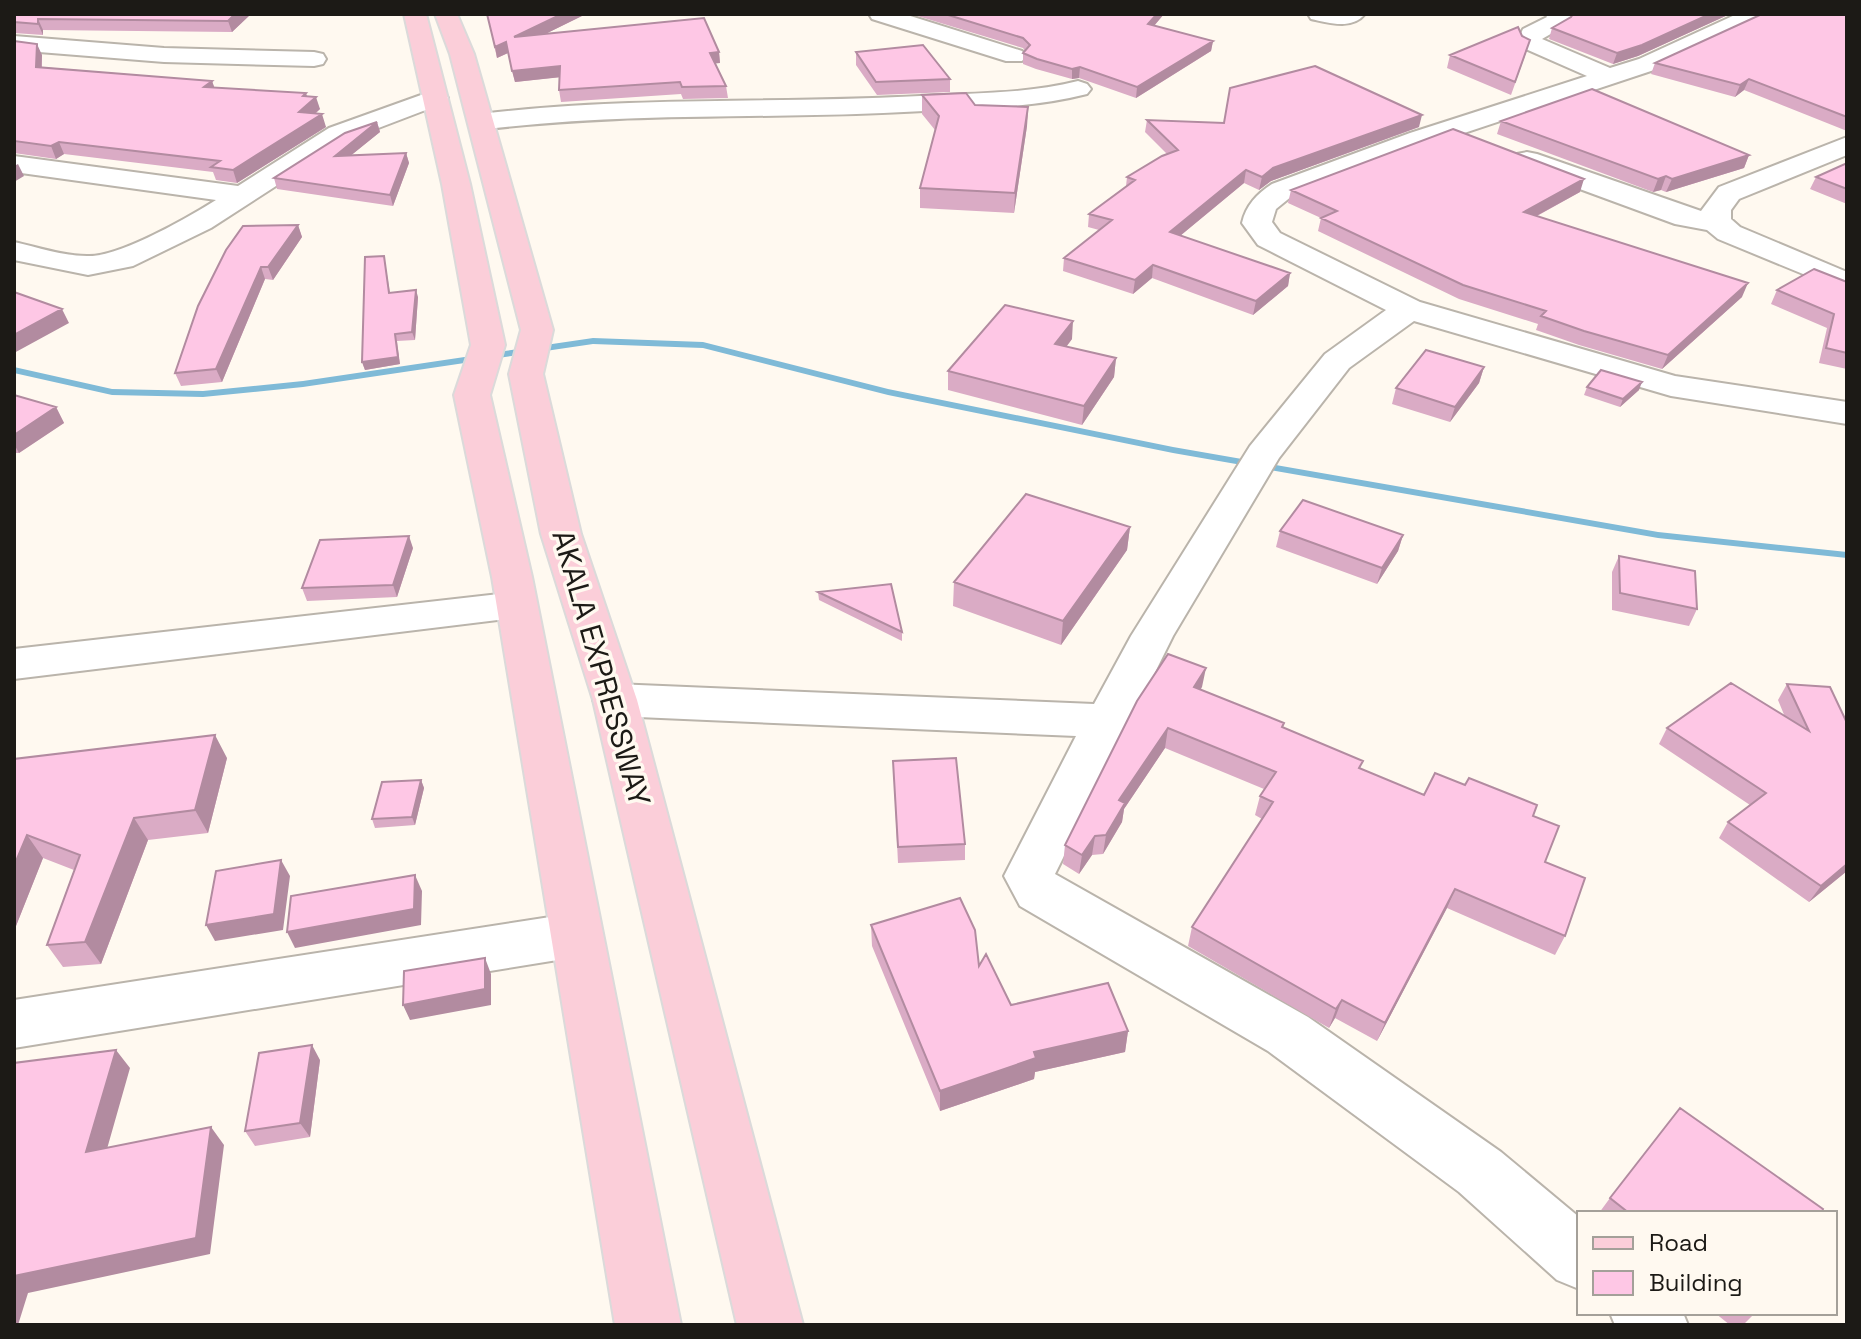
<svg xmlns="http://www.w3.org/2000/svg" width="1861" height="1339" viewBox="0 0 1861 1339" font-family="'Space Grotesk',sans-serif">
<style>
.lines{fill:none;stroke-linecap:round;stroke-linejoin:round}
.stream{fill:#7fbad7;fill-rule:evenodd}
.street-casing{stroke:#bab4ab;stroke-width:4}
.primary-casing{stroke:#dbdada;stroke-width:4}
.street{fill:#fff;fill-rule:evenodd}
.primary{fill:#fbced9;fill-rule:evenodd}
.wall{fill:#daabc5}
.shaded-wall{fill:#b28ba0}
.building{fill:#fec7e5;stroke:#b28ba0;stroke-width:2}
.labels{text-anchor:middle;stroke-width:7;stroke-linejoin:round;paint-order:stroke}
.street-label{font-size:30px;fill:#1c1a16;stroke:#fff9f0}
</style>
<rect width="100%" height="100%" fill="#fff9f0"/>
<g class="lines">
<!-- stream -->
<path class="stream" d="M593,338L703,342L888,389L1173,447L1658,532L1847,552V558L1658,538L1173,453L888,395L703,348L593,344L303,387L203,397L112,395L14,373V367L112,389L203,391L303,381Z"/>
<!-- street casing -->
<g class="street-casing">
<path id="street" d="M869,14H904L1022,51L1026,56L1022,61H1006L872,19Z
M1308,14H1365C1352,30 1329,23 1311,19Z
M1545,14H1569L1571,17L1566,25L1542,39L1610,68L1639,59L1737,14H1766L1763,19L1657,69L1428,145L1292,196L1276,209L1272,222L1280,233L1420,302L1675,376L1847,402V424L1671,396L1414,321L1349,368L1279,458L1173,636L1055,874L1308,1017L1501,1152L1579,1217V1289L1557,1280L1459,1192L1268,1051L1020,906L1004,876L1076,736L615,716L599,711L593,700L599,689L615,684L1094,704L1131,636L1250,446L1325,354L1386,310L1258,245L1242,223C1246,205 1257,194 1272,184L1410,133L1587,76L1521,47L1517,42L1523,29L1547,17Z
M14,36L164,48L314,52L323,54L326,59L323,64L314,66L164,62L14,50Z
M1078,81L1087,84L1091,89L1087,94C1033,108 979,108 924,111C776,120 628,111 481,130L472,128L468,122L472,116L481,114C627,96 773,104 920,96C973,93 1027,94 1078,81Z
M435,90L444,93L448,98L444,103L347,140L211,228L133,266L88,275L14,260V242C37,247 63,256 87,256C118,258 189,217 216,200L14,172V156L238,186L329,128Z
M1847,137V155L1739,199L1731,210V219L1740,227L1847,272V292L1718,239L1707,230L1675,224L1517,166L1513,160L1517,154L1527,152L1537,154L1701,211L1719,187Z
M516,592L531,596L537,606L531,616L14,679V649Z
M576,913L595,920L602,935L595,950L576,957L14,1048V1000Z
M1610,1313H1683L1688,1325H1615Z"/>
</g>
<!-- primary casing -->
<g class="primary-casing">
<path id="primary" d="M404,14H426L470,184L505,345L490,395L532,577L681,1325H615L492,577L454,395L471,345L442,184Z
M435,14H457L474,54L553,330L543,374L581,534L637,700L803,1325H737L593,700L541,534L509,374L521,330L450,54Z"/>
</g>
<!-- street -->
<use href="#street" class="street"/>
<!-- primary -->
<use href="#primary" class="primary"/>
</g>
<!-- wall -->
<path class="wall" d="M14,14H251L232,32L43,30V35L14,33Z
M487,14H586L545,34L719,52L720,63H715L726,86L728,98L683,99L681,94L561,102L559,90L560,77L515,82L508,53L497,58Z
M911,14H1164L1154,26L1213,41L1211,51L1136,98L1079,78L1072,79L1036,69L1023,64V53L1025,51L1023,48Z
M1572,14H1730L1638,56L1613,64L1549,39L1552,28L1571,17Z
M1847,14V131L1744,90L1735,97L1651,74L1655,63Z
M14,41L42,55V67L212,81L214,87L307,96L320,109L315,114L326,127L237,183L216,180L213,172L64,154L56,159L14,153Z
M856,52L950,79V92L877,95L856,65Z
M1526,53L1511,95L1447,68L1450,55Z
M922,95L975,105L1028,107L1027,126L1014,213L920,208V188L935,130L922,114Z
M1147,120L1224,123L1419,127L1271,181L1259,190L1244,183L1180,236L1290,273L1288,286L1253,315L1152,278L1133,294L1063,271L1064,258L1099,230L1088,227L1089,214L1126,186L1127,177L1167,154L1145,132Z
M1501,121L1749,155L1744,168L1666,192L1661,190L1653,192L1497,134Z
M377,122L380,132L351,155L406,153L409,163L393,206L277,189L274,178Z
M1847,163V204L1810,189L1816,177Z
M1291,190L1580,192L1537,216L1742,297L1662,369L1579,345L1536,330L1538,324L1459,299L1318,231L1321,218L1288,203Z
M298,225L302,237L273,280L265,279L222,382L181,386L175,373L198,306Z
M384,256L390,293L418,297L415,340L397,341L400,364L365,370L362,362Z
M1847,282V369L1819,363L1827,328L1771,304L1777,290Z
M1072,339L1066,347L1116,358L1114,377L1082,425L948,390V371Z
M1484,367L1479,383L1450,422L1392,404L1396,388Z
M1587,387L1639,390L1620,407L1584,395Z
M14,395L56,407L64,423L19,453H14Z
M1130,527L1127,550L1061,645L953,606L954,582Z
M1280,531L1403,535L1398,551L1377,584L1276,547Z
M413,548L397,597L307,601L302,588Z
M1619,556L1697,609L1689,626L1612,610V572Z
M818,592L902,632V641L819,600Z
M1787,684L1830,687L1847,871L1809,902L1719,838L1728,822L1750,805L1659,744L1667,728L1785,717L1778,700Z
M1202,687L1200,690L1283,727L1361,769L1424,795L1533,816L1565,936L1555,955L1447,908L1377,1041L1335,1018L1329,1028L1188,946L1192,927L1262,819L1255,815L1260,796L1264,789L1165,748L1124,809L1122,822L1103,854L1092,855L1079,874L1063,864L1065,845Z
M227,758L208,833L148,840L101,964L63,967L47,945L74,870L43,858L14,931V759Z
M893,761L965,844V860L898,863Z
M421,780L424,788L415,825L375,828L372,819Z
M871,925L979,966L1011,1005L1128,1031L1125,1052L1035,1072L1034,1079L940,1111L872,946Z
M320,1060L310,1137L255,1146L245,1131Z
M1610,1198L1821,1213H1599Z
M1715,1313H1755L1743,1325H1730Z"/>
<!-- shaded-wall -->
<path class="shaded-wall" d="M235,14H251L232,32L228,21Z
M562,14H586L517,48L514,37Z
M1157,14H1164L1147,34L1148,24Z
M1710,14H1730L1638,56L1613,64L1617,53Z
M38,19L43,30V35L38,24Z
M1213,41L1211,51L1136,98L1137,87Z
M506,42L508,53L497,58L495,47Z
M37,44L42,55L41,79L36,67Z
M719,52L720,63L711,64L710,53Z
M560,66L562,77L515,82L512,71Z
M1080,67L1079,78L1072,79V69Z
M1749,79L1744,90L1735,97L1740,85Z
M212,81L216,92L204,87Z
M306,93L309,103L316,97L320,109L303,124L299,112L303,96Z
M1028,107L1027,126L1014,213L1015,193Z
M322,114L326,127L237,183L233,170Z
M1422,115L1419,127L1271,181L1259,190L1262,177L1273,168Z
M377,122L380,132L338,166L335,156Z
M59,142L64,154L56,159L51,146Z
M406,153L409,163L393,206L390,195Z
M1749,155L1744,168L1666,192L1672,179Z
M18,164L24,176L14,182V166Z
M1246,170L1244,183L1169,245L1170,232Z
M1666,176L1661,190L1653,192L1658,179Z
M1584,179L1580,192L1520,225L1524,212Z
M298,225L302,237L273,280L268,267Z
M1153,265L1152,278L1133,294L1135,280Z
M261,267L265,279L222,382L216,369Z
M1290,273L1288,286L1253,315L1256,301Z
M1748,283L1742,297L1662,369L1668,355Z
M416,290L418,297L415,340L412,332Z
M62,309L69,323L14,353V335Z
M1073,321L1072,339L1054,363L1055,344Z
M395,334L400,364L365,370L362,362Z
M1116,358L1114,377L1082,425L1084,406Z
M1484,367L1479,383L1450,422L1455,407Z
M1642,382L1639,390L1620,407L1623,399Z
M56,407L64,423L19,453L14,444V435Z
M1130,527L1127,550L1061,645L1063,621Z
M1403,535L1398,551L1377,584L1382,568Z
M409,536L413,548L397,597L393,585Z
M1206,668L1202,687L1190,707L1194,687Z
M1168,728L1165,748L1124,809L1122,822L1103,854L1106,835L1119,800Z
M215,735L227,758L208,833L195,810Z
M421,780L424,788L415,825L412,817Z
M134,818L148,840L101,964L85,942Z
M27,835L43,858L14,931V866Z
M1095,836L1092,855L1079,874L1082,855Z
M281,860L290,876L283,930L215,941L206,925Z
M1847,864V871L1809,902L1821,886Z
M415,875L422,891L421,925L295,948L287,932Z
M1455,889L1447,908L1377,1041L1385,1023Z
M485,958L491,974V1005L410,1020L403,1005Z
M1342,1000L1335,1018L1329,1028L1336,1009Z
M1128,1031L1125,1052L1035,1072L1034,1079L940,1111V1091L1034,1052Z
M312,1045L320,1060L310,1137L300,1123Z
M116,1050L130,1068L101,1170L86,1152Z
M211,1127L224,1145L210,1254L28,1293L18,1325H14V1276Z"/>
<!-- building -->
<path class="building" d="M14,14H235L228,21L38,19V24L14,22Z
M487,14H562L514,37L704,18L719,52L710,53L726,86L682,87L680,82L559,90L560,66L512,71L506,42L495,47Z
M945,14H1157L1148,24L1213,41L1137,87L1080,67L1072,69L1037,59L1023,53L1030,45L1023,38Z
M1573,14H1710L1642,45L1617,53L1552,28L1571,17Z
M1762,14H1847V117L1749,79L1740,85L1655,63Z
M1518,27L1522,36L1530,40L1515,82L1450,55Z
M14,41L37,44L36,67L212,81L204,87L306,93L303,96L316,97L299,112L322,114L233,170L211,167L220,161L59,142L51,146L14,141Z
M923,45L950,79L876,82L856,52Z
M1315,66L1422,115L1273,168L1262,177L1246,170L1170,232L1290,273L1256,301L1153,265L1135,280L1064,258L1112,220L1089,214L1135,180L1127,177L1162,156L1178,150L1147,120L1224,123L1230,88Z
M1592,89L1749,155L1672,179L1666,176L1658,179L1501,121Z
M966,93L975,105L1028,107L1015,193L920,188L939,116L922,95Z
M377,122L335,156L406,153L390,195L274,178L345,133Z
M1453,129L1584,179L1524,212L1748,283L1668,355L1584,331L1541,316L1546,311L1463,285L1321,218L1337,211L1291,190Z
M1847,163V189L1816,177Z
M298,225L268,267H261L216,369L175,373L198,306L226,250L243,226Z
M384,256L389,293L416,290L412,332L395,334L398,357L362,362L365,257Z
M1814,269L1847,282V353L1826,348L1834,314L1777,290Z
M14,292L62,309L14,335Z
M1005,305L1073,321L1055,344L1116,358L1084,406L948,371Z
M1426,350L1484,367L1455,407L1396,388Z
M1601,370L1642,382L1623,399L1587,387Z
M14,395L56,407L14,435Z
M1026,494L1130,527L1063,621L954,582Z
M1303,500L1403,535L1382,568L1280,531Z
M409,536L393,585L302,588L320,540Z
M1619,556L1695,571L1697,609L1620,593Z
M891,584L902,632L818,592Z
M1168,654L1206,668L1194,687L1284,723L1282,727L1363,761L1359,768L1424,795L1435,773L1465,785L1469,778L1537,805L1533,816L1559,826L1545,862L1585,878L1565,936L1455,889L1385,1023L1342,1000L1336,1009L1192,927L1273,802L1260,796L1276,772L1168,728L1119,800L1125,803L1106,835L1095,836L1082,855L1065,845L1137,701Z
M1731,683L1809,731L1787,684L1830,687L1847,723V864L1821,886L1728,822L1766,793L1667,728Z
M215,735L195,810L134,818L85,942L47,945L80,855L27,835L14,866V759Z
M956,758L965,844L898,847L893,761Z
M421,780L412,817L372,819L382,782Z
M281,860L274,914L206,925L216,871Z
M415,875L414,909L287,932L291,896Z
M960,898L975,930L979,966L986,954L1011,1005L1108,983L1128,1031L1034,1052L1036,1058L940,1091L871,925Z
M485,958V989L403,1005L404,971Z
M312,1045L300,1123L245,1131L259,1053Z
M116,1050L86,1152L211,1127L196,1238L14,1276V1063Z
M1680,1108L1823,1209L1821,1213H1629L1610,1198Z"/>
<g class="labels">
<!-- street labels -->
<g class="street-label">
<text transform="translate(601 668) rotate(74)" y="10">AKALA EXPRESSWAY</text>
</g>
</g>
<!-- border -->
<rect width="1861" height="1339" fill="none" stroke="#1c1a16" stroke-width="32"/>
<!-- legend -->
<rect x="1577" y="1211" width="260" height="104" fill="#fff9f0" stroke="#a4a099" stroke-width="2"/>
<rect x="1593" y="1237" width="40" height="12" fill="#fbced9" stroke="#a4a099" stroke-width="2"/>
<text x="1649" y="1251" font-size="24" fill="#1c1a16">Road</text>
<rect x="1593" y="1271" width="40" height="24" fill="#fec7e5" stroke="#a4a099" stroke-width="2"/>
<text x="1649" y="1291" font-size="24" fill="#1c1a16">Building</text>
</svg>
